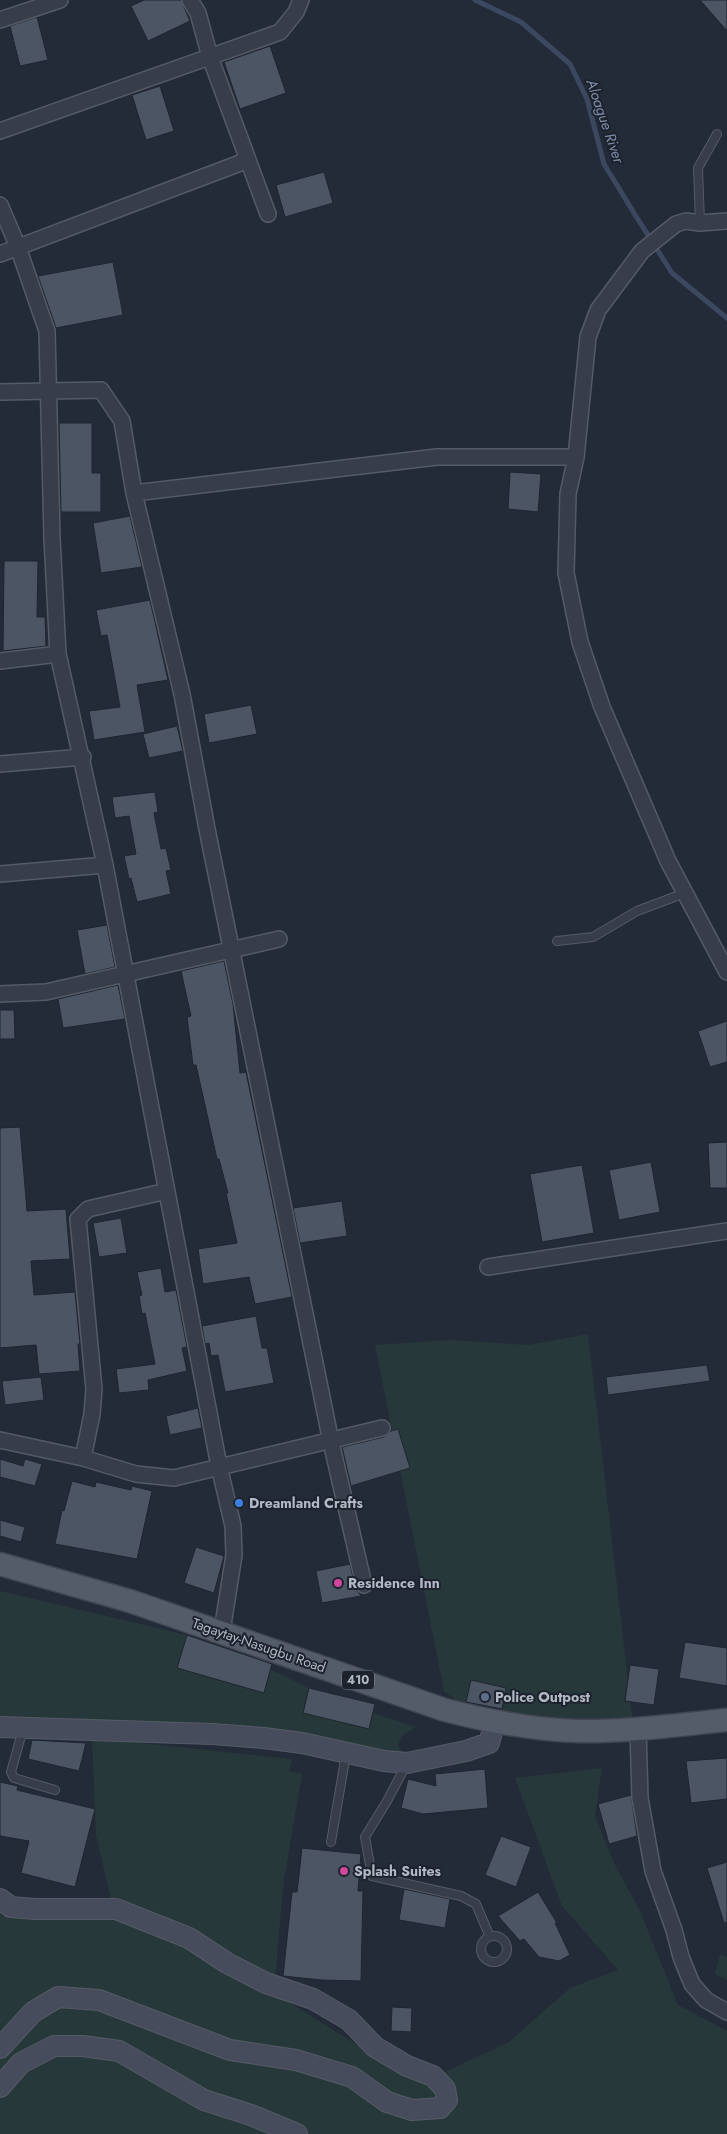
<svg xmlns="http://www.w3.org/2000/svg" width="727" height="2134" viewBox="0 0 727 2134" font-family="Jost,sans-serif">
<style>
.green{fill:#27383a}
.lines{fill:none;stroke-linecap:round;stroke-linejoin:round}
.stream{stroke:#3b4860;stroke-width:5}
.building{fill:#4c5564;stroke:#1f242f}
.lane-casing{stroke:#555b66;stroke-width:10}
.street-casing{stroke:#555b66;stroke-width:18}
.secondary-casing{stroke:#555b66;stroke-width:22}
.primary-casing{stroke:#414652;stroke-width:25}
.lane{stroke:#373d49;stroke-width:8}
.street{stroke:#373d49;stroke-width:15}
.secondary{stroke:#464c5b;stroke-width:20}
.primary{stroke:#555c69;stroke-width:22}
.shop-dot{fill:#3f7fe0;stroke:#1d222d;stroke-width:2}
.hotel-dot{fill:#d1479c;stroke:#1d222d;stroke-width:2}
.service-dot{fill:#5c6f8a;stroke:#1d222d;stroke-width:2}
.labels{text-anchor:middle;stroke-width:4;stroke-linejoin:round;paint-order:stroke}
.shield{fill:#1d222d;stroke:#858b97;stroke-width:1}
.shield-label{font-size:12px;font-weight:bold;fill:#b2b8c5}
.poi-label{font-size:14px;font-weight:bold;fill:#b2b8c5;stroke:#1d222d;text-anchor:start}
.street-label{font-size:14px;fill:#b2b8c5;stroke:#1d222d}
.water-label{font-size:15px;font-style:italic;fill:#7d8daa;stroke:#1d222d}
</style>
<rect width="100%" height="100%" fill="#242b38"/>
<!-- green -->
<path class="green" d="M588,1334L633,1724L500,1715L506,1688L471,1680L465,1707L444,1691L375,1345L450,1340L528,1345Z
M0,1591L187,1635L177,1668L264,1693L271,1670L309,1688L303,1713L369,1729L373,1713L415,1727L401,1737L398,1745L405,1759L0,1721Z
M92,1738L292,1759L289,1771L302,1774L283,1886L274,1993L383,2061L443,2073L509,2042L570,1988L618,1970L562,1906L515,1778L602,1768L595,1816L614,1863L640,1911L678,2005L727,2031V2134H0V1888L9,1899L115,1916L96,1835Z
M720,1955L727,1957V1980L715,1974Z"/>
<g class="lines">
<!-- stream -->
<path class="stream" d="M475,0L521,22L570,64L587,99L604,164L634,213L672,273L727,318"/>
</g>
<!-- building -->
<path class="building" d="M144,0H181L190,21L148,41L131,6Z
M700,0H727V31Z
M37,17L48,60L20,66L10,26Z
M270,46L286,93L240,109L224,62Z
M160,86L174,131L146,140L132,95Z
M324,172L333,203L285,217L276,185Z
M113,262L123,315L56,328L38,276Z
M59,423H92V473H101V512H61Z
M510,472L541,474L538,512L508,509Z
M130,516L142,567L101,573L93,523Z
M4,561H38L37,617H45L46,646L3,651Z
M150,600L168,680L137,685L145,732L94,740L89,711L120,707L107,635L101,636L96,610Z
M251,705L257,734L209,743L204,714Z
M177,726L183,751L149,758L143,734Z
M155,792L158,812L154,813L161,849L166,848L171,870L166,871L171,894L137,902L131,878L129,879L124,856L136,854L129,816L115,818L112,797Z
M107,925L115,967L85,974L77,930Z
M224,961L233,1004L240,1073L246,1072L292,1297L255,1304L249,1277L203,1284L198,1249L237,1243L226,1193H228L219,1159H217L196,1065H193L187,1017L191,1016L181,971Z
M118,985L125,1019L63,1028L58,999Z
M0,1010H14L15,1039H0Z
M727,1021V1062L710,1067L698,1031Z
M20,1127L27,1211L66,1209L70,1259L31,1261L34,1295L75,1292L80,1344H78L80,1371L39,1374L36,1345L0,1348V1128Z
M727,1142V1188H710L708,1143Z
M651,1162L660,1212L619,1220L609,1170Z
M582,1165L594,1233L542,1242L530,1174Z
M342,1201L347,1236L300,1243L293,1208Z
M121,1218L127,1253L99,1257L93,1223Z
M161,1268L165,1292L176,1290L187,1347L182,1348L187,1371L148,1380L149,1390L119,1393L116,1369L155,1364L145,1313L142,1314L139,1296L142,1295L137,1272Z
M256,1316L262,1348H267L274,1383L225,1392L218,1355L211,1356L209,1343L205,1344L202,1326Z
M707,1365L710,1381L608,1395L606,1377Z
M41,1377L44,1400L5,1405L2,1381Z
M198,1408L202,1428L170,1435L166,1416Z
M398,1429L410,1468L351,1486L342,1447L384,1437L391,1431Z
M0,1459L23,1466L25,1459L42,1464L35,1486L0,1477Z
M72,1481L95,1487L96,1482L131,1490L132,1486L152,1491L137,1559L55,1544L62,1510L64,1511Z
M0,1520L25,1527L21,1542L0,1536Z
M196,1547L224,1556L214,1593L184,1583Z
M350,1564L355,1587L361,1596L322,1603L316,1571Z
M187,1635L272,1664L264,1693L177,1668Z
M685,1642L727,1648V1686L679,1678Z
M630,1665L659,1669L654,1705L625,1701Z
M471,1680L506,1688L502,1709L466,1702Z
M309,1688L375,1704L369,1729L303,1713Z
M32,1740L86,1743L79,1771L28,1759Z
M727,1758V1799L691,1803L686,1761Z
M485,1769L488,1808L423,1814L401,1808L408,1779L436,1786L435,1774Z
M0,1782L18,1786L17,1790L95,1809L75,1887L21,1873L29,1841L0,1836Z
M631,1795L637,1836L609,1844L598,1804Z
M501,1836L531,1847L516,1887L485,1875Z
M302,1848L361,1854L358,1891H363L361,1981L322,1980L283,1976L292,1892H297Z
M727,1862V1922L724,1923L707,1868Z
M404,1889L450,1899L445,1928L399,1920Z
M538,1892L557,1923H555L570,1955L559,1961L539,1957L524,1939L520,1941L498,1916Z
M392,2007L412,2008L411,2032L391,2031Z"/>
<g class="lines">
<!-- lane casing -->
<g class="lane-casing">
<path id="lane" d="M700,223L698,168L717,134
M557,941L593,937L637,911L685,893
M23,1729L11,1772L14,1778L55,1790
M406,1765L387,1801L365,1837L372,1876L461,1896L476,1904L490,1937
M331,1842L346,1754
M481 1949a13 13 0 1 1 26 0a13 13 0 1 1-26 0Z"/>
</g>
<!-- street casing -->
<g class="street-casing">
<path id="street" d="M190,0L198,13L210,57L268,214
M0,20L60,0
M0,131L280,32L296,12L301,0
M0,205L18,247L47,331L52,538L58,654L105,865L219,1466L233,1526L234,1555L222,1631
M727,221L700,223L686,221L676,224L642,251L598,310L588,337L576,457L568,494L566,573L580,642L602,707L668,861L727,972
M0,254L248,160
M0,392L101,390L122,421L134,493L182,694L207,829L331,1442L364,1585
M134,493L437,457H576
M0,661L58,654
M0,764L83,757
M0,874L105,865
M0,994L46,992L279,939
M488,1267L727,1231
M0,1440L83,1458L136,1474L174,1478L382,1428
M83,1458L92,1414L94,1389L78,1219L88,1209L167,1191
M638,1729L640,1798L653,1871L674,1930L681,1957L692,1984L706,2000L727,2012"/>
</g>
<!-- secondary casing -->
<g class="secondary-casing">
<path id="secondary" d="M0,1727L212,1734L264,1738L302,1743L384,1761L407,1763L466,1751L489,1743L495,1722
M0,1899L11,1907L35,1909H116L189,1938L227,1963L266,1983L313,1999L349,2020L375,2047L407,2066L433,2076L445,2089L447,2100L440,2108L412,2110L387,2102L352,2077L296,2060L230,2050L99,2000L58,1997L33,2012L0,2048
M0,2087L21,2063L54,2046H83L119,2051L204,2100L251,2115L297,2134"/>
</g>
<!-- primary casing -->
<g class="primary-casing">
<path id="primary" d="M0,1564L130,1601L445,1710C488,1721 532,1730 578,1731C627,1732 677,1725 727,1720"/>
</g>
<!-- lane -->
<use href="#lane" class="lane"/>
<!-- street -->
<use href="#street" class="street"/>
<!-- secondary -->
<use href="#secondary" class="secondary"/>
<!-- primary -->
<use href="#primary" class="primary"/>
</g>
<!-- markers -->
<circle class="shop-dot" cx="239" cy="1503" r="5"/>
<g class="hotel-dot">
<circle cx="338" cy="1583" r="5"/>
<circle cx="344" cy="1871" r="5"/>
</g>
<circle class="service-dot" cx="485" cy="1697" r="5"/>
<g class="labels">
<!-- shield labels -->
<rect class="shield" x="342" y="1670.5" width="32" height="19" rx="4"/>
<g class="shield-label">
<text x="358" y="1684">410</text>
</g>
<!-- poi labels -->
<g class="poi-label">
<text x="249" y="1508">Dreamland Crafts</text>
<text x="348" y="1588">Residence Inn</text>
<text x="495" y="1702">Police Outpost</text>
<text x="354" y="1876">Splash Suites</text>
</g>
<!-- street labels -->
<g class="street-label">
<text transform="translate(259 1645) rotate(19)" y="5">Tagaytay-Nasugbu Road</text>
</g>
<!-- water labels -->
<g class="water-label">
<text transform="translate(605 121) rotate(71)" y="5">Aloague River</text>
</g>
</g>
</svg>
